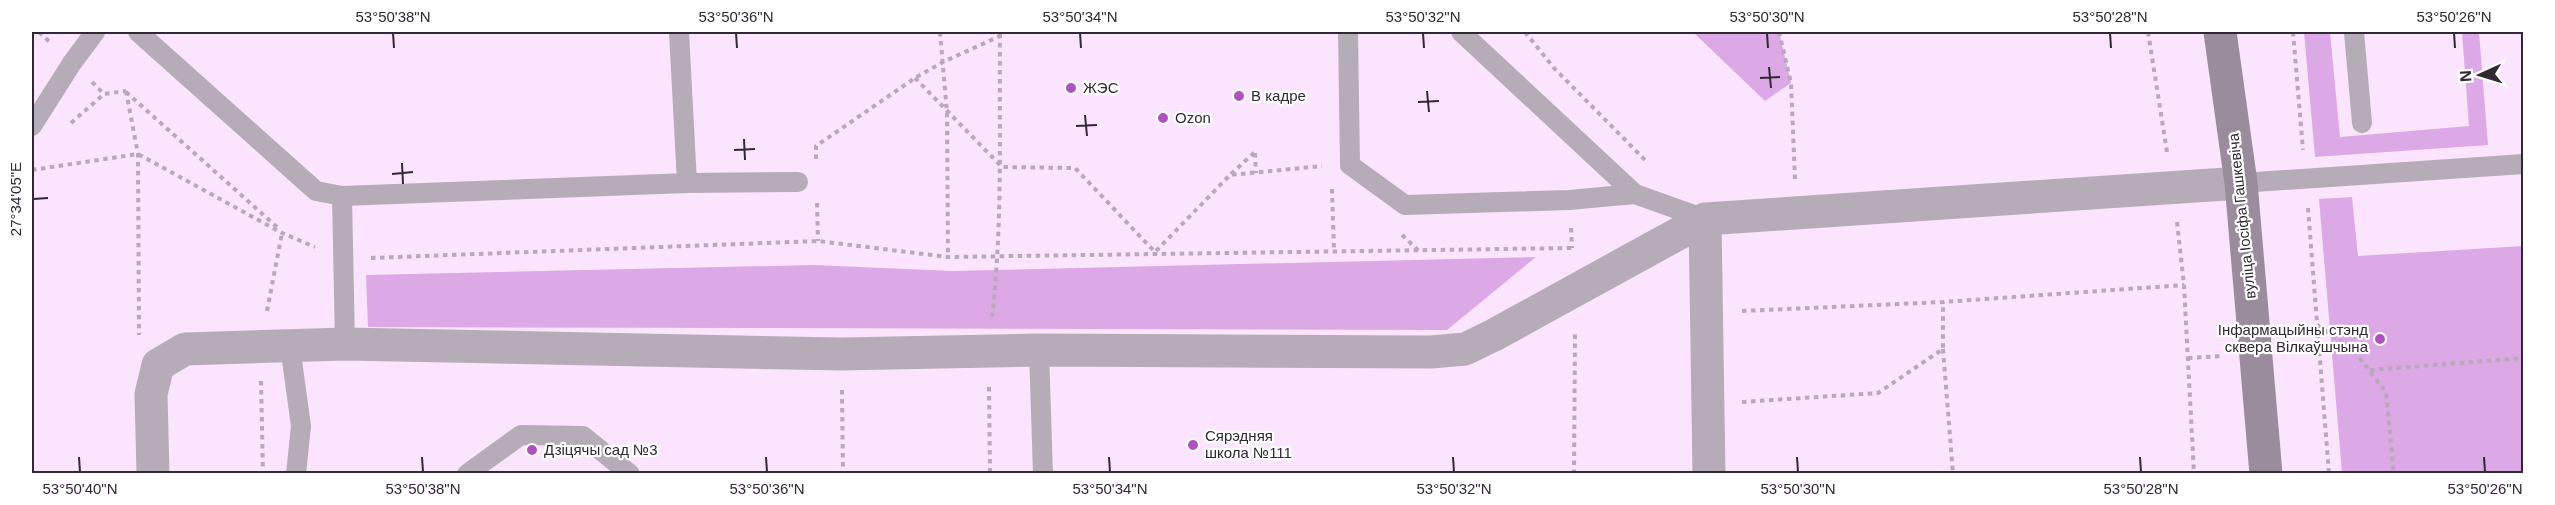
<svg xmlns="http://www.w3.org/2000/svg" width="2555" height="505" viewBox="0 0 2555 505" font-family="Arial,sans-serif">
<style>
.green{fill:#dda8e6}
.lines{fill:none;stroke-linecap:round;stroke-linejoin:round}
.path{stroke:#b9a7bb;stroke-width:4;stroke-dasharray:4.5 4.5;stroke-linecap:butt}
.lane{stroke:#b6acb7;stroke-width:20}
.street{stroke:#b6acb7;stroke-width:33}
.secondary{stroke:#9a8c9c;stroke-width:33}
.ticks{fill:none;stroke:#302832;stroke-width:2}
.poi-dot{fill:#ae52bd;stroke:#fff;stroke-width:2}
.labels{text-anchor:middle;stroke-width:4.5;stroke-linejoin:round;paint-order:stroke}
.poi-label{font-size:15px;fill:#302832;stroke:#fff;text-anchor:start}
.street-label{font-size:15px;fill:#302832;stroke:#fff}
.neatline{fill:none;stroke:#302832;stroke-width:2}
.ticks-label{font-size:15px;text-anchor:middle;fill:#302832}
</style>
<rect width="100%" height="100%" fill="#fbe5fe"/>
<!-- green -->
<path class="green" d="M1693,32H1779L1791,83L1765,101Z
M2304,32H2330L2340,137L2469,126L2462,32H2479L2488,145L2315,157Z
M2352,197L2358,256L2523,246V473H2342L2319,199Z
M1536,257L1447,330L368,327L366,275L814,265L952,271Z"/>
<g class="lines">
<!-- path -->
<path class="path" d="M39,32L52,44
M940,32L947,113L948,257
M1525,32L1554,68L1647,162
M1779,32L1791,83L1795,179
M2148,32L2167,152
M2293,32L2303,150
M915,78L1002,167L1075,168L1155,252L1230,175L1322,166
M92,82L104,94
M126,91L138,154L139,335
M126,92L277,227
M71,123L104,94L126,91
M1255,153L1256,173
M816,159V146L915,78L943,62L1000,36
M32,170L138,154L282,233L315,247
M1231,174L1255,152
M1332,189L1334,251
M817,203L818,241
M2308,208L2329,474
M2177,222L2184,285L2194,474
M1571,228L1572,248
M1402,235L1419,251
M371,258L818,241L948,257L1572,248
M267,311L282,233
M1742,311L1943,302L2184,285
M992,317C1003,221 999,128 1000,32
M2317,325L2353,350L2386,392L2394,474
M1943,349L1953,474
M2290,351L2319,349
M2188,358L2222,356
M2370,370L2524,358
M261,381L263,474
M989,387L990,474
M842,390L843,474
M1742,402L1878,393L1943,349V302
M1574,474L1575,330"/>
<!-- lane -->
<path class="lane" d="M138,32L316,191L342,196L345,344
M1348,32L1350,165L1405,205L1569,200L1635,194
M1461,32L1635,194L1705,219
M2354,32L2362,123
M32,126L72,63L95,32
M687,183L798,182
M2241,183L2524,164
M342,196L687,183L679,32
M290,346L301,426L296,474
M1039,350L1043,474
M467,474L521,435L583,436L630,474"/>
<!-- street -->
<path class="street" d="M1705,219L1709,474
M153,474L151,394L158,365L185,349L345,344L841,354L1039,350L1431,352L1465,349L1494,335L1705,219L2241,183"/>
<!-- secondary -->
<path class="secondary" d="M2220,32L2241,183L2266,474"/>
</g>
<!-- ticks -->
<path class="ticks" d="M393,33L394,48M736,33L737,48M1080,33L1081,48M1423,33L1424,48M1767,33L1768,48M2110,33L2111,48M2454,33L2455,48M1769,67L1771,88M1760,78L1780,77M1427,91L1429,112M1418,102L1439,101M1085,115L1087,136M1076,126L1097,125M744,139L745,160M734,150L755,149M402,163L403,184M392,174L413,172M33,199L48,198M79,457L80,472M422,457L423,472M766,457L767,472M1109,457L1110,472M1453,457L1454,472M1797,457L1798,472M2140,457L2141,472M2484,457L2485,472"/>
<!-- markers -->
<g class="poi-dot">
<circle cx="1071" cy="88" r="6"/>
<circle cx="1239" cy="96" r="6"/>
<circle cx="1163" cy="118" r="6"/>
<circle cx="2380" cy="339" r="6"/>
<circle cx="1193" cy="445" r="6"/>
<circle cx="532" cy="450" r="6"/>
</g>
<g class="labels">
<!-- poi labels -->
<g class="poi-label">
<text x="1083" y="93">ЖЭС</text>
<text x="1251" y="101">В кадре</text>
<text x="1175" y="123">Ozon</text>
<text x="2368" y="335" text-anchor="end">Інфармацыйны стэнд<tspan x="2368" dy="17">сквера Вілкаўшчына</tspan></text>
<text x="1205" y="441">Сярэдняя<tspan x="1205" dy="17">школа №111</tspan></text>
<text x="544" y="455">Дзіцячы сад №3</text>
</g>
<!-- street labels -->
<g class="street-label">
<text transform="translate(2242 216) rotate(-96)" y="5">вуліца Іосіфа Гашкевіча</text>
</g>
</g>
<!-- border -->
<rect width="2555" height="505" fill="none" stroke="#ffffff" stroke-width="66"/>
<!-- north arrow -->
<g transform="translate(2480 75) rotate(266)" stroke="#ffffff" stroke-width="4.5" paint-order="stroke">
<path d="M0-4.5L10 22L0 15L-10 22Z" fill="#302832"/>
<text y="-9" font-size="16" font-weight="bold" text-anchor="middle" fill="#302832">N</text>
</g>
<rect x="33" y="33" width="2489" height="439" class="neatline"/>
<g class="ticks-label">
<text x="393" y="22">53°50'38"N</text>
<text x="736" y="22">53°50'36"N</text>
<text x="1080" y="22">53°50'34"N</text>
<text x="1423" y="22">53°50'32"N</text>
<text x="1767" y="22">53°50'30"N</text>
<text x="2110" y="22">53°50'28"N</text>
<text x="2454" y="22">53°50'26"N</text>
<text transform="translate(16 199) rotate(-90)" y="5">27°34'05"E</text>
<text x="80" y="494">53°50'40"N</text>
<text x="423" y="494">53°50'38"N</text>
<text x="767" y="494">53°50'36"N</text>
<text x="1110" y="494">53°50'34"N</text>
<text x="1454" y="494">53°50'32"N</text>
<text x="1798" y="494">53°50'30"N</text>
<text x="2141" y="494">53°50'28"N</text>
<text x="2485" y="494">53°50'26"N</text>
</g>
</svg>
